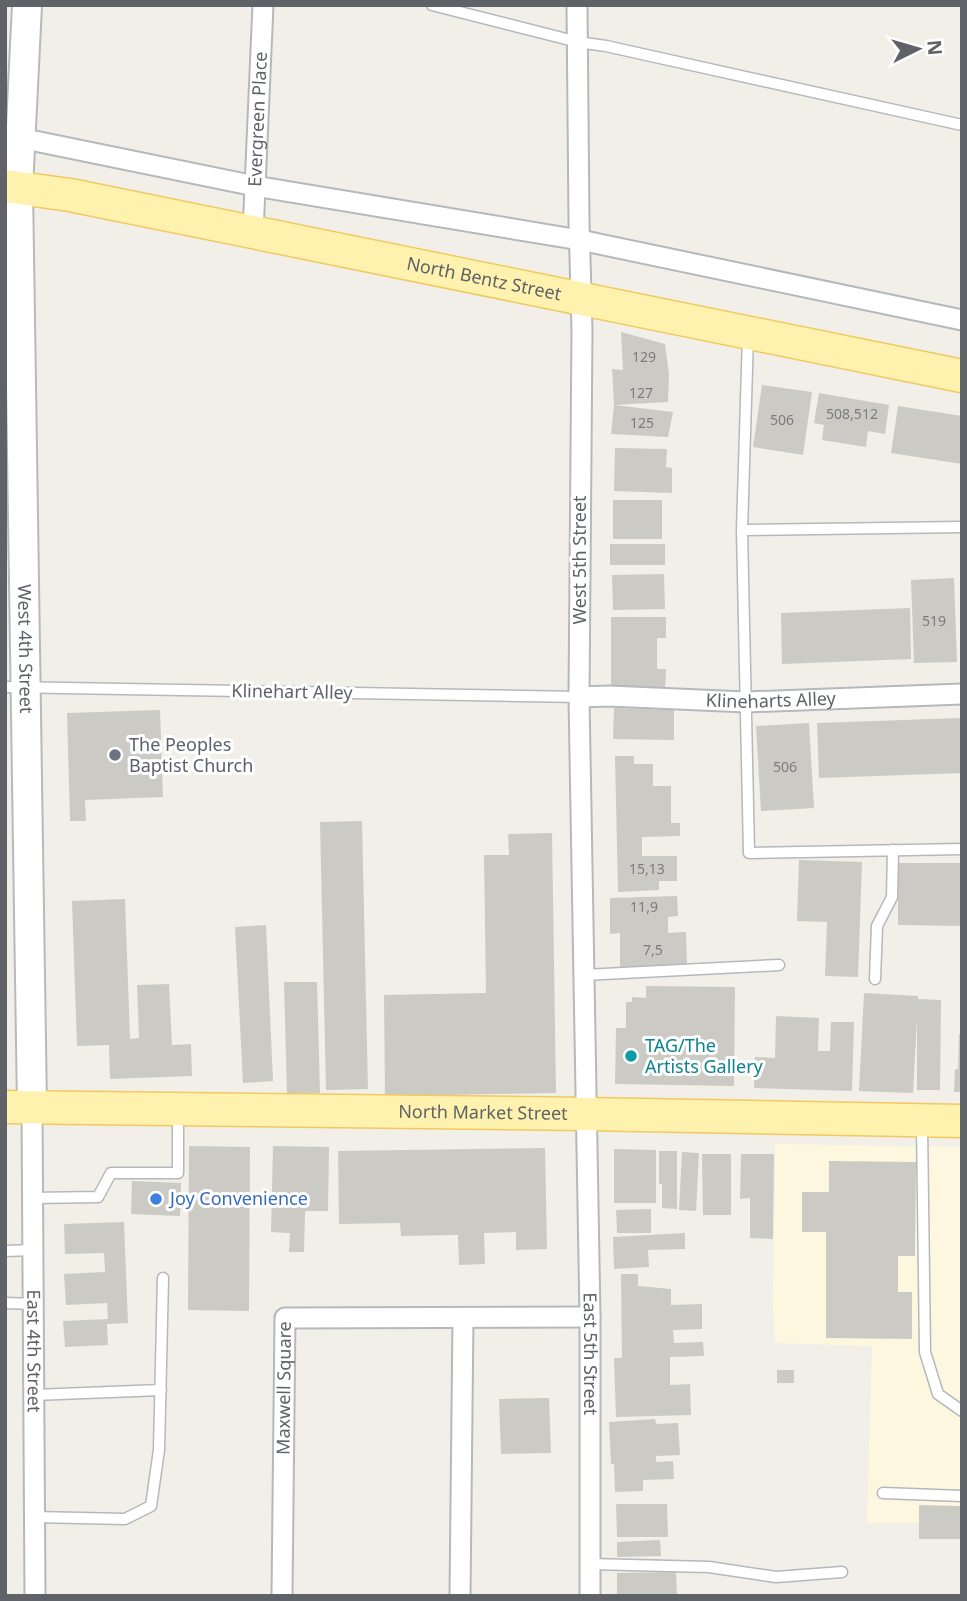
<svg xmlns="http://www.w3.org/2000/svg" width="967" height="1601" viewBox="0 0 967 1601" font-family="'Noto Sans',sans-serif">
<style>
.commercial{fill:#fef7e0}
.building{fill:#cccac5}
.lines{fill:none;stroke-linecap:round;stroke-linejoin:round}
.lane-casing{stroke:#b5b8bc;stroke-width:13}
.street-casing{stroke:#b5b8bc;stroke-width:23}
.secondary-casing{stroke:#b6babf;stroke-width:32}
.primary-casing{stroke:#f2c960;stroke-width:35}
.lane{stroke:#fff;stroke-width:10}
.street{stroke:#fff;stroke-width:19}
.secondary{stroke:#fff;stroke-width:28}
.primary{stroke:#fff2af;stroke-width:32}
.worship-dot{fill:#6b7280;stroke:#fff;stroke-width:2.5}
.culture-dot{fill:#0f9aa8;stroke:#fff;stroke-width:2.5}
.shop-dot{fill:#3f7fe0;stroke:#fff;stroke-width:2.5}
.labels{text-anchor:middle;stroke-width:6;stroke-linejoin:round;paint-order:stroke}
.number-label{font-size:14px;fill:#7a7d7f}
.street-label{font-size:18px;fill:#5f6368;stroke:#fff}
.worship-label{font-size:18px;fill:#5b616d;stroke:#fff;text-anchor:start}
.culture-label{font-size:18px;fill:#0d838f;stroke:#fff;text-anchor:start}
.shop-label{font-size:18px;fill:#366cbe;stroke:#fff;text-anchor:start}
</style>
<rect width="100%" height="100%" fill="#f1efe8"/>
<!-- commercial -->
<path class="commercial" d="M775,1144L962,1147V1539H919V1523H867L872,1346L775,1343L773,1304Z"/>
<!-- building -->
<path class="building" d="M621,332L665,344L669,374L668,402L614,405L612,369L623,370Z
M762,385L812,392L803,455L753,447Z
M819,393L889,405L885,434L868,431L866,447L822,440L824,425L814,423Z
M614,405L673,412L668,437L611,434Z
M898,406L962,416V464L891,453Z
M615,448L667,449L666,467L672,468V493L614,491Z
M613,500H662V539H613Z
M610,544H665V565H610Z
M664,574L665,609L613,610L612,575Z
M954,578L957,662L914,663L911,580Z
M910,608L911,659L782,664L781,613Z
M611,617H666V638H657V669H666L665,691H611Z
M614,708L674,710V740L613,739Z
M160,710L163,797L85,800L86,821H70L67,713Z
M962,718V773L819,778L817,723Z
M809,723L814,808L761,811L756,726Z
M615,756H634V764H653V786H671V823H680V836L642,837V856H677V881H659V890L618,892Z
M362,821L368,1089L326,1090L320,822Z
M552,833L556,1093L385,1096L384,995L486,993L484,855H509L508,834Z
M799,860L862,862L858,977L825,976L827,922L797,921Z
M898,863H962V926L898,925Z
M677,896L678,916L668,917V933L686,932L687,967L620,968V933L610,934V898Z
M125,899L130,1039L139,1038L137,985L169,984L172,1045L191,1044L192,1076L110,1079L109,1045L77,1046L72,901Z
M266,925L273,1081L243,1083L235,927Z
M284,982H317L320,1093L287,1094Z
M646,986L735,987L734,1086L615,1084L616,1028H626V1002H632V997L646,998Z
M864,993L918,996V999L941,1000L940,1090H917V1019L913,1093L859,1091Z
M776,1016L819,1018L818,1051H830L831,1022H854L852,1091L754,1088L755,1057L775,1058Z
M959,1034H962V1092H954L955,1069H958Z
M189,1146L250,1147L249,1311L188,1310Z
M273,1146L329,1147L328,1211H305L304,1252H289L290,1233L271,1232Z
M545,1148L547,1249L516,1250V1232L484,1233L485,1264L459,1265L458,1235L401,1236L400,1223L339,1224L338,1151Z
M614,1149L656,1150V1203H614Z
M659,1151H677V1209L662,1208V1184H659Z
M682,1152L699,1153L696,1211L679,1210Z
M702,1154H731V1215H703Z
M741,1154H774L773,1239L750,1238V1198L740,1199Z
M829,1161L916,1162L915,1256H898V1292H912V1339L826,1338V1232H802V1192H829Z
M132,1181L181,1183L180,1216L131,1214Z
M651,1209V1233H617L616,1210Z
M124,1222L128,1323L107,1324L108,1345L65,1347L63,1321L108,1319L107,1303L66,1305L64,1274L105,1272L104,1253L65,1254L64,1224Z
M685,1233V1249L648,1250L649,1267L614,1269L613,1237Z
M621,1274H638V1286L671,1289V1305L702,1304V1329L673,1330L674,1343L703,1342L704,1356L670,1357V1385L690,1384L691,1415L616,1417L614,1358H622Z
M777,1370H794V1383H777Z
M549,1398L551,1453L501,1454L499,1399Z
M655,1419L656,1424L678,1423L680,1455L656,1456V1462L673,1461L674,1479L643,1480V1491L615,1492L614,1464H611L609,1422Z
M616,1504H667L668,1537H617Z
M919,1505L962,1506V1539H919Z
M660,1540L661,1556L617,1557V1542Z
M676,1572L677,1596H617V1573Z"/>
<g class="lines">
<!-- lane casing -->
<g class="lane-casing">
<path id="lane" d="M432,5L578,42L606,46L962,125
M748,336L742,530L749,853L962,849
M742,530L962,527
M5,687L579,697
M584,975L779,965
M875,979L877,926L892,897L893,850
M922,1125L925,1352L938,1394L962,1411
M33,1198L98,1197L111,1173H178V1114
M5,1251L33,1250
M5,1303L34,1304
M34,1395L161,1390
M883,1493L962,1496
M35,1517L125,1519L151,1506L159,1450L163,1278
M590,1564L709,1567L776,1577L842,1572"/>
</g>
<!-- street casing -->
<g class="street-casing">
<g id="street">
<path id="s1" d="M577,5L579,222L582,330L579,697L590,1317V1596"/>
<path d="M20,138L255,186L580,240L962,320"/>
<path id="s2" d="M253,233L263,5"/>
<path id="s3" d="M579,697L609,696L746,702L962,694"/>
<path id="s4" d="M32,1108L35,1596"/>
<path id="s5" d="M282,1596L285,1318L590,1317"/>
<path d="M460,1596L463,1318"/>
</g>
</g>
<!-- secondary casing -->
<g class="secondary-casing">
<g id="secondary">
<path id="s6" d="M27,5L18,188L32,1108"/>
</g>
</g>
<!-- primary casing -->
<g class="primary-casing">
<g id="primary">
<path id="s7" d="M5,186L70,195L962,376"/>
<path id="s8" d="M5,1107L585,1114L962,1121"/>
</g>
</g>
<!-- lane -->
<use href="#lane" class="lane"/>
<!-- street -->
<use href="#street" class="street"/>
<!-- secondary -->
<use href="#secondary" class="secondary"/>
<!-- primary -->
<use href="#primary" class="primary"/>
</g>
<!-- markers -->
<circle class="worship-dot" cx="115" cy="755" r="7"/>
<circle class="culture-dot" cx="631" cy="1056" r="7"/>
<circle class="shop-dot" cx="156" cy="1199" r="7"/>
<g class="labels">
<!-- number labels -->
<g class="number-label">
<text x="644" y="362">129</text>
<text x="641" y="398">127</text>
<text x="852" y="419">508,512</text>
<text x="782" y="425">506</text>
<text x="642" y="428">125</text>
<text x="934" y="626">519</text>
<text x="785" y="772">506</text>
<text x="647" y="874">15,13</text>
<text x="644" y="912">11,9</text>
<text x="653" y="955">7,5</text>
</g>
<!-- street labels -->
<g class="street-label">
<text dy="6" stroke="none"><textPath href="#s2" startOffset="114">Evergreen Place</textPath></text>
<text dy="6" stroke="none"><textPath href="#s7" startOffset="488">North Bentz Street</textPath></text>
<text transform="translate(580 560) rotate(-90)" y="6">West 5th Street</text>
<text dy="6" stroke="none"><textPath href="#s6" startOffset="644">West 4th Street</textPath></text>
<text transform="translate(292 692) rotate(1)" y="6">Klinehart Alley</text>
<text dy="6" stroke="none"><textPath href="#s3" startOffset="192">Klineharts Alley</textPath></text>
<text dy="6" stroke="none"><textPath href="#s8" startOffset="478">North Market Street</textPath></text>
<text dy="6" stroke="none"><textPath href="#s4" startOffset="243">East 4th Street</textPath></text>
<text dy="6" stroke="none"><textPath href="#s1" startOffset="1349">East 5th Street</textPath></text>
<text dy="6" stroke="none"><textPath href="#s5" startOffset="208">Maxwell Square</textPath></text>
</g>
<!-- worship labels -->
<g class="worship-label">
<text x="129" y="751">The Peoples<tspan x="129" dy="21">Baptist Church</tspan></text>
</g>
<!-- culture labels -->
<g class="culture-label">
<text x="645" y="1052">TAG/The<tspan x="645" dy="21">Artists Gallery</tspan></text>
</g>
<!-- shop labels -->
<g class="shop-label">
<text x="170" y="1205">Joy Convenience</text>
</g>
</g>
<!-- border -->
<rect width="967" height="1601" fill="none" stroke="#5f6368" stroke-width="14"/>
<!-- north arrow -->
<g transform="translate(918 49) rotate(85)" stroke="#ffffff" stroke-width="5" paint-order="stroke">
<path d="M0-5L12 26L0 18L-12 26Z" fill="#5f6368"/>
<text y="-10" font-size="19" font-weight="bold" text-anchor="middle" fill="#5f6368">N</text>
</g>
</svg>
